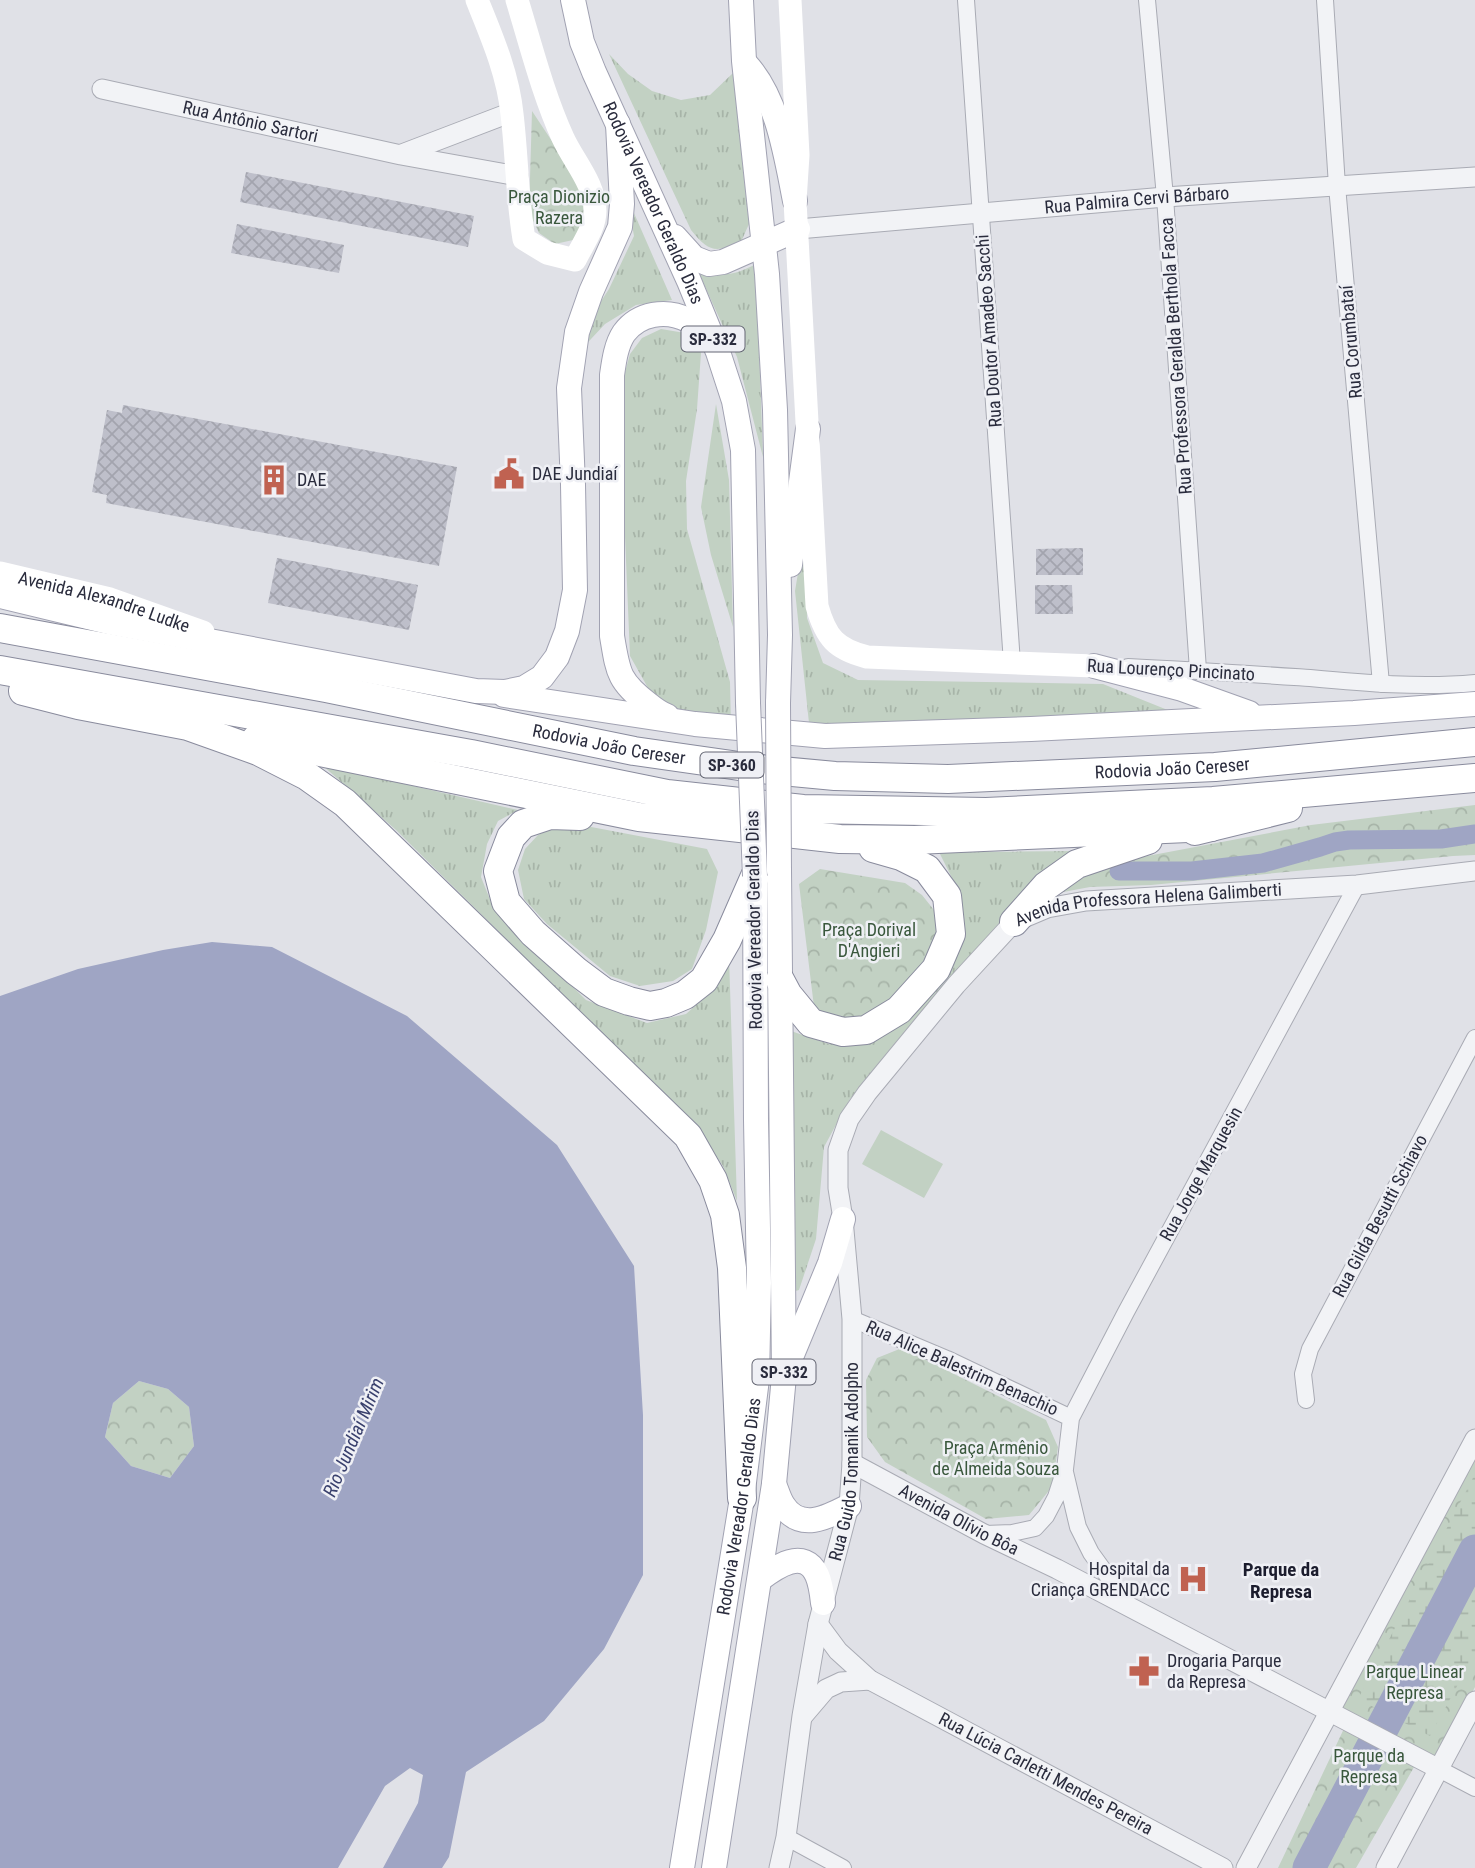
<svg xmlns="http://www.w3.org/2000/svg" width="1475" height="1868" viewBox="0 0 1475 1868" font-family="'Roboto Condensed',sans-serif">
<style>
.grass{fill:url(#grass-tufts)}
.forest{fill:url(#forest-crowns)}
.wetland{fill:url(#wetland-marsh)}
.pitch{fill:#c2d1c3}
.water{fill:#9fa5c4;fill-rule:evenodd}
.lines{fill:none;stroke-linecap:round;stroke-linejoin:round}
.canal{stroke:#9fa5c4;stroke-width:19}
.river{stroke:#9fa5c4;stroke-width:33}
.building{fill:url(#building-cross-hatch)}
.minor-casing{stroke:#a9abb4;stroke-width:18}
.tertiary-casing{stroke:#a9abb4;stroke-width:21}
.primary-casing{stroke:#a1a2b2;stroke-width:26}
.motorway-casing{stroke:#898b9d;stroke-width:30}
.minor{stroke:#f2f3f6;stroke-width:16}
.tertiary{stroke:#f2f3f6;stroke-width:19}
.secondary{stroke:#fff;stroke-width:23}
.primary{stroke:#fff;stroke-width:24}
.motorway{stroke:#fff;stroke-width:28}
.primary-bridge-casing{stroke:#a1a2b2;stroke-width:26;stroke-linecap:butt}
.primary-bridge{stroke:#fff;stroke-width:24}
.labels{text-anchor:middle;stroke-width:5;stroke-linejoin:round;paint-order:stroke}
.shield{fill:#eff0f5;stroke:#656774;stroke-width:2}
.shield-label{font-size:16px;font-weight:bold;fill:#2a2c3d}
.street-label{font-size:18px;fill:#2a2c3d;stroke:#eff0f5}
.park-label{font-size:18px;fill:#39573c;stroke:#eff0f5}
.poi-label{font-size:18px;fill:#2a2c3d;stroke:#eff0f5;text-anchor:start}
.water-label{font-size:19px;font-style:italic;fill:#39406d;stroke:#eff0f5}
.neighbourhood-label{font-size:19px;font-weight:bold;fill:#1c1d2e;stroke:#eff0f5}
</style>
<defs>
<pattern id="grass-tufts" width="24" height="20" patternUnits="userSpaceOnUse" patternTransform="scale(1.75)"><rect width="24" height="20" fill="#c2d1c3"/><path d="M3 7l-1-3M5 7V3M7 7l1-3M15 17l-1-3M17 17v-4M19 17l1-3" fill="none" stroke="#a7b4a8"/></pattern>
<pattern id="forest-crowns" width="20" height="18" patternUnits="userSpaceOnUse" patternTransform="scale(1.75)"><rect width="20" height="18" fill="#c2d1c3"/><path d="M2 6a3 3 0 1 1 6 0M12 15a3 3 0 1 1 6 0" fill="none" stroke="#a7b4a8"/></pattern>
<pattern id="wetland-marsh" width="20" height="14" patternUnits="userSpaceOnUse" patternTransform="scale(1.75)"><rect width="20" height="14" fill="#c2d1c3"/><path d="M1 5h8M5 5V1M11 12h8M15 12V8" fill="none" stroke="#a7b4a8"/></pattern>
<pattern id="building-cross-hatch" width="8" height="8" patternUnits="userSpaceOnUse" patternTransform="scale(1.75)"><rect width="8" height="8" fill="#bebfca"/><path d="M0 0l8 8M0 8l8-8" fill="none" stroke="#a3a4ae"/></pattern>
</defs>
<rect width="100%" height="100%" fill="#e0e1e7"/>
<!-- grass -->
<path class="grass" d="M609,54L628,74L652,91L681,100L710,95L733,73L749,224L740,244C713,252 709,252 691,230Z
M627,197L672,300L636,305L605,324L577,354L590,318L609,289L634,236Z
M756,264L763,457L737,357L697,269C724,276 731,277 756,264Z
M661,329L685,333L701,353L697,409L686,481L687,529L730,682L731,727L686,720L652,695L630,656L619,393L630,354L642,338Z
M716,404L729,480L733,627L711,555L701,507Z
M806,525L807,618L823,663L858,680L1103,684L1195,721L1078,725L809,723L795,591Z
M322,765L518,810L498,821L487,844L481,877L493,907L586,1000L647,1023L686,1014L713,990L729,957L737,1201L723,1166L698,1129L396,830Z
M565,822L707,849L718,872L706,930L692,969L673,981L640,986L610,976L547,924L524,899L518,870L525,849L538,835Z
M1082,851L902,1036L850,1099L824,1147L816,1239L799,1290L792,1292L791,1031L829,1044L866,1042L959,950L961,896L939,852Z"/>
<!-- forest -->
<path class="forest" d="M532,111L585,191L591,213L573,240L555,244L539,233L529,212Z
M1475,805V855L1453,856L1151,885L1090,887L1058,893L1089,867L1311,825Z
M820,869L905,883L922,895L934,910L941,931L935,953L875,1024L815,1015L799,884Z
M902,1348L1046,1420L1058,1447L1052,1487L1029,1515L986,1519L885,1462L867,1437L866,1380L877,1358Z
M139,1381L168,1389L189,1407L194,1446L170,1478L131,1466L105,1437L113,1403Z
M1475,1444V1687L1436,1763L1421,1755L1356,1868H1278L1349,1718L1337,1712Z"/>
<!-- wetland -->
<path class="wetland" d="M1475,1474V1653L1430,1736L1358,1699Z"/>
<!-- pitch -->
<path class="pitch" d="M881,1130L943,1164L924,1198L862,1164Z"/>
<!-- water -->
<path class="water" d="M212,942L272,947L407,1016L557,1145L634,1266L643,1415V1575L604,1649L544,1721L466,1772L449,1857L442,1868H383L418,1803L423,1775L410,1768L385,1786L338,1868H0V996L78,969L163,950ZM139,1381L168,1389L189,1407L194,1446L170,1478L131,1466L105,1437L113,1403Z"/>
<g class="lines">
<!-- canal -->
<path class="canal" d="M1119,871H1192L1263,863L1320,847L1335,842L1349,840L1441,839L1475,834"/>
<!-- river -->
<path class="river" d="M1309,1868L1475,1551"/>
</g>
<!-- building -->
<path class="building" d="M246,172L474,216L468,247L240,202Z
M237,224L344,245L339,273L231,253Z
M123,405L457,467L439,566L106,503L107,495L92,492L107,410L122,413Z
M1083,548V575H1036V549Z
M277,558L418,585L409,630L268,603Z
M1035,585H1072L1073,614H1035Z"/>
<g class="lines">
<!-- minor casing -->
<g class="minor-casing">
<path id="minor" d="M966,0L1012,663
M1147,0L1165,197L1198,670
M1325,0L1337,186L1381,684
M1128,667C1189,670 1249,674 1310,678C1364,683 1420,688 1475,683
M852,1319L947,1359L1071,1418
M1306,1400L1303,1374L1310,1349L1475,1038
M1065,1472L1078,1527L1091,1553L1130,1607
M985,1534L1012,1533L1035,1528L1046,1516L1056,1497L1065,1469L1071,1418L1126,1312L1357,885
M1439,1769L1475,1788
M786,1837L843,1868"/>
</g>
<!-- tertiary casing -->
<g class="tertiary-casing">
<g id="tertiary">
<path id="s1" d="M102,89L401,155L518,176"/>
<path d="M402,154L512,112"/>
<path id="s2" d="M798,229L1165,197L1475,177"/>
<path id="s3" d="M852,1463L984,1534L1057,1569L1439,1769"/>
<path id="s4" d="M818,1624L838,1651L870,1680L1223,1868"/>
<path d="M803,1716L826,1689L841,1682L870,1680"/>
<path id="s5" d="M779,1868L786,1837L802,1716L818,1624L849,1506L852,1463V1319L843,1219L838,1188V1150L849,1119L867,1093L956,985L1014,922L1047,908L1086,901L1357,885L1475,871"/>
<path d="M1246,1868L1475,1439"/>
<path d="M1386,1868L1475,1701"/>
</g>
</g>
<!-- primary casing -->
<g class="primary-casing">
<g id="primary">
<path id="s7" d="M573,0L582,42L594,72L689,281L718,352L734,401L743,450L748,703"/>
<path d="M741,0L744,61L767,274L775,410L780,635L778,703"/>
<path d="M746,64C778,99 786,156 795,201"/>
<path d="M675,237L694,258L709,264L723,262L798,229"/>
<path d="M790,565L808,429"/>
<path d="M0,596L113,623L476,691L505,692L524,688L542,677L557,657L567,631L575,590L573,485L569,388L577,332L591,292L620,227L622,204L618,124"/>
<path d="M1094,666L1182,689L1249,713"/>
<path d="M504,695L695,724L825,736L1031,729L1354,713L1475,704"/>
<path d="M667,716C659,713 654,709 648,704C618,681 618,672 612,636V375C614,361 616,345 624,333C639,313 666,309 688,320C696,324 704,330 711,335"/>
<path d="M789,1362L830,1263L843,1219"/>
<path d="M774,1484C777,1491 779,1499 783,1505C800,1532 828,1517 849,1506"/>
<path d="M760,1579C776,1567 804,1547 817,1575C821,1584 822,1594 823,1603"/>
<path id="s8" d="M682,1868L742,1498L757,1379L759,1283L756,1120L755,880"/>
<path d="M714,1868L774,1484L784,1376L779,871"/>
</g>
</g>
<!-- motorway casing -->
<g class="motorway-casing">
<g id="motorway">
<path id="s9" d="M0,628L326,688L634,751L760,769L835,776L948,779L1215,767L1475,742"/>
<path d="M0,670L471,754L667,794L803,809L986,812L1213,801L1475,778"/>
<path d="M23,691L78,705L188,726L258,751L307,776L345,803L688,1136L713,1180L725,1215L732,1268L742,1498"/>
<path d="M256,739L639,817L840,839L915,840L1211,827"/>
<path d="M580,816L550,815L523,824L511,837L498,871L506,902L533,933L576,971L604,992L629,1001L650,1006L666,1003L685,995L704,980L727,940L755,876"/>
<path d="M1195,831L1288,808"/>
<path d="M1014,922L1046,886L1077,864L1148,840"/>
<path d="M780,980L788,995L811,1023L843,1032L866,1030L899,1010L936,969L951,934L947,896L927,869L901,856L873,848"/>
</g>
</g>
<!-- minor -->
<use href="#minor" class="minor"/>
<!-- tertiary -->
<use href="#tertiary" class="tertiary"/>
<!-- secondary -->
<g class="secondary">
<path d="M477,0C492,37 508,74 512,114C517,156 517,198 524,239L547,253L575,260C582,245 595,228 595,211C595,184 574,162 563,138C543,94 531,46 517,0"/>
<path d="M790,0L798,155L795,201L817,606C826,638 836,649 867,657L1094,666"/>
<path id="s6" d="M0,573L110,599L203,632"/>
</g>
<!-- primary -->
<use href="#primary" class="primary"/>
<!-- motorway -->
<use href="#motorway" class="motorway"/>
<!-- primary-bridge casing -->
<g class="primary-bridge-casing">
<path id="primary-bridge" d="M748,703L755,876
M778,703L779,871"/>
</g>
<!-- primary-bridge -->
<use href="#primary-bridge" class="primary-bridge"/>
</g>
<!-- icons -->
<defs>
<g id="civic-bare" transform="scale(2.415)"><path d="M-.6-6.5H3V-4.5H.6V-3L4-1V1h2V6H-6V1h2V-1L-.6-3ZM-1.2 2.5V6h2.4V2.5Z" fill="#c06251" stroke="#eff0f5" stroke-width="2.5" paint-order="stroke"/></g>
<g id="building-bare" transform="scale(2.415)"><path d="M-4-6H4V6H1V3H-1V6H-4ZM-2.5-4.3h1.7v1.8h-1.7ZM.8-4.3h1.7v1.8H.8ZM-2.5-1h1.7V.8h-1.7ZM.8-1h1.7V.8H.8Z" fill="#c06251" stroke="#eff0f5" stroke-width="2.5" paint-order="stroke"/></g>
<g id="hospital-bare" transform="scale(2.415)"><path d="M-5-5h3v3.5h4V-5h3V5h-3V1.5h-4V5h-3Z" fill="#c06251" stroke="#eff0f5" stroke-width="2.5" paint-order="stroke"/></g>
<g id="pharmacy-bare" transform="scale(2.415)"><path d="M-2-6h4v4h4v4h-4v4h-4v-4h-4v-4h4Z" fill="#c06251" stroke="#eff0f5" stroke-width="2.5" paint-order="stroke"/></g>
</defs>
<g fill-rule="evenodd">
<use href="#civic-bare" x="509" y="474"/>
<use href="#building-bare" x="274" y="480"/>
<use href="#hospital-bare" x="1193" y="1579"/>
<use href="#pharmacy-bare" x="1144" y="1671"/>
</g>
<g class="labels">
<!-- shield labels -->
<g class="shield">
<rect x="681.5" y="326.5" width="63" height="25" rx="5"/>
<rect x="700.5" y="752.5" width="63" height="25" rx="5"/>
<rect x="752.5" y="1359.5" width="63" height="25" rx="5"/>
</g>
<g class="shield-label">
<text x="713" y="345">SP-332</text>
<text x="732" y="771">SP-360</text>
<text x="784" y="1378">SP-332</text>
</g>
<!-- street labels -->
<g class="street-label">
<text dy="6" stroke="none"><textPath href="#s1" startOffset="152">Rua Antônio Sartori</textPath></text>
<text dy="6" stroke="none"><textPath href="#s2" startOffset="340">Rua Palmira Cervi Bárbaro</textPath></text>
<text dy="6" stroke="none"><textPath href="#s7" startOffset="219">Rodovia Vereador Geraldo Dias</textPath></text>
<text transform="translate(989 331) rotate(-94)" y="6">Rua Doutor Amadeo Sacchi</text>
<text transform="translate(1351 342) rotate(-95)" y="6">Rua Corumbataí</text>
<text transform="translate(1176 356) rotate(-94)" y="6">Rua Professora Geralda Berthola Facca</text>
<text dy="6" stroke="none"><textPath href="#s6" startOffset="108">Avenida Alexandre Ludke</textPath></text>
<text transform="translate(1171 670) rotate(3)" y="6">Rua Lourenço Pincinato</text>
<text dy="6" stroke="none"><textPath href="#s9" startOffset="620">Rodovia João Cereser</textPath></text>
<text dy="6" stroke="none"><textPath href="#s9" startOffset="1186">Rodovia João Cereser</textPath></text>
<text dy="6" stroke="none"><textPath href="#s5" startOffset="1153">Avenida Professora Helena Galimberti</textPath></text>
<text transform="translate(754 920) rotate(-91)" y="6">Rodovia Vereador Geraldo Dias</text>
<text transform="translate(1201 1174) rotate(-61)" y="6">Rua Jorge Marquesin</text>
<text transform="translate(1380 1216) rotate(-62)" y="6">Rua Gilda Besutti Schiavo</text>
<text transform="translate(962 1368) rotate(24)" y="6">Rua Alice Balestrim Benachio</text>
<text dy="6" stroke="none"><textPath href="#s5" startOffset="413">Rua Guido Tomanik Adolpho</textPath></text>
<text dy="6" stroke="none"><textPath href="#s8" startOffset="366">Rodovia Vereador Geraldo Dias</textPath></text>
<text dy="6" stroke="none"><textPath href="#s3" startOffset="121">Avenida Olívio Bôa</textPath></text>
<text dy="6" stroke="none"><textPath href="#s4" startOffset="276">Rua Lúcia Carletti Mendes Pereira</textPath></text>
</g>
<!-- park labels -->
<g class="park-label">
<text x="559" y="203">Praça Dionizio<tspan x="559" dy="21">Razera</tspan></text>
<text x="869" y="936">Praça Dorival<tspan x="869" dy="21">D'Angieri</tspan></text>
<text x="996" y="1454">Praça Armênio<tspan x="996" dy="21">de Almeida Souza</tspan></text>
<text x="1415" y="1678">Parque Linear<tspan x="1415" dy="21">Represa</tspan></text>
<text x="1369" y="1762">Parque da<tspan x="1369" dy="21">Represa</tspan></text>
</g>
<!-- poi labels -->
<g class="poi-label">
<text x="532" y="480">DAE Jundiaí</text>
<text x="297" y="486">DAE</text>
<text x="1170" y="1575" text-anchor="end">Hospital da<tspan x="1170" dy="21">Criança GRENDACC</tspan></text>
<text x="1167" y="1667">Drogaria Parque<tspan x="1167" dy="21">da Represa</tspan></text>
</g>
<!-- water labels -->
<g class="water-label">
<text transform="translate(353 1437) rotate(-67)" y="7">Rio Jundiaí Mirim</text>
</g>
<!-- neighbourhood labels -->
<g class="neighbourhood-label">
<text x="1281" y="1576">Parque da<tspan x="1281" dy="22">Represa</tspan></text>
</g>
</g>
</svg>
